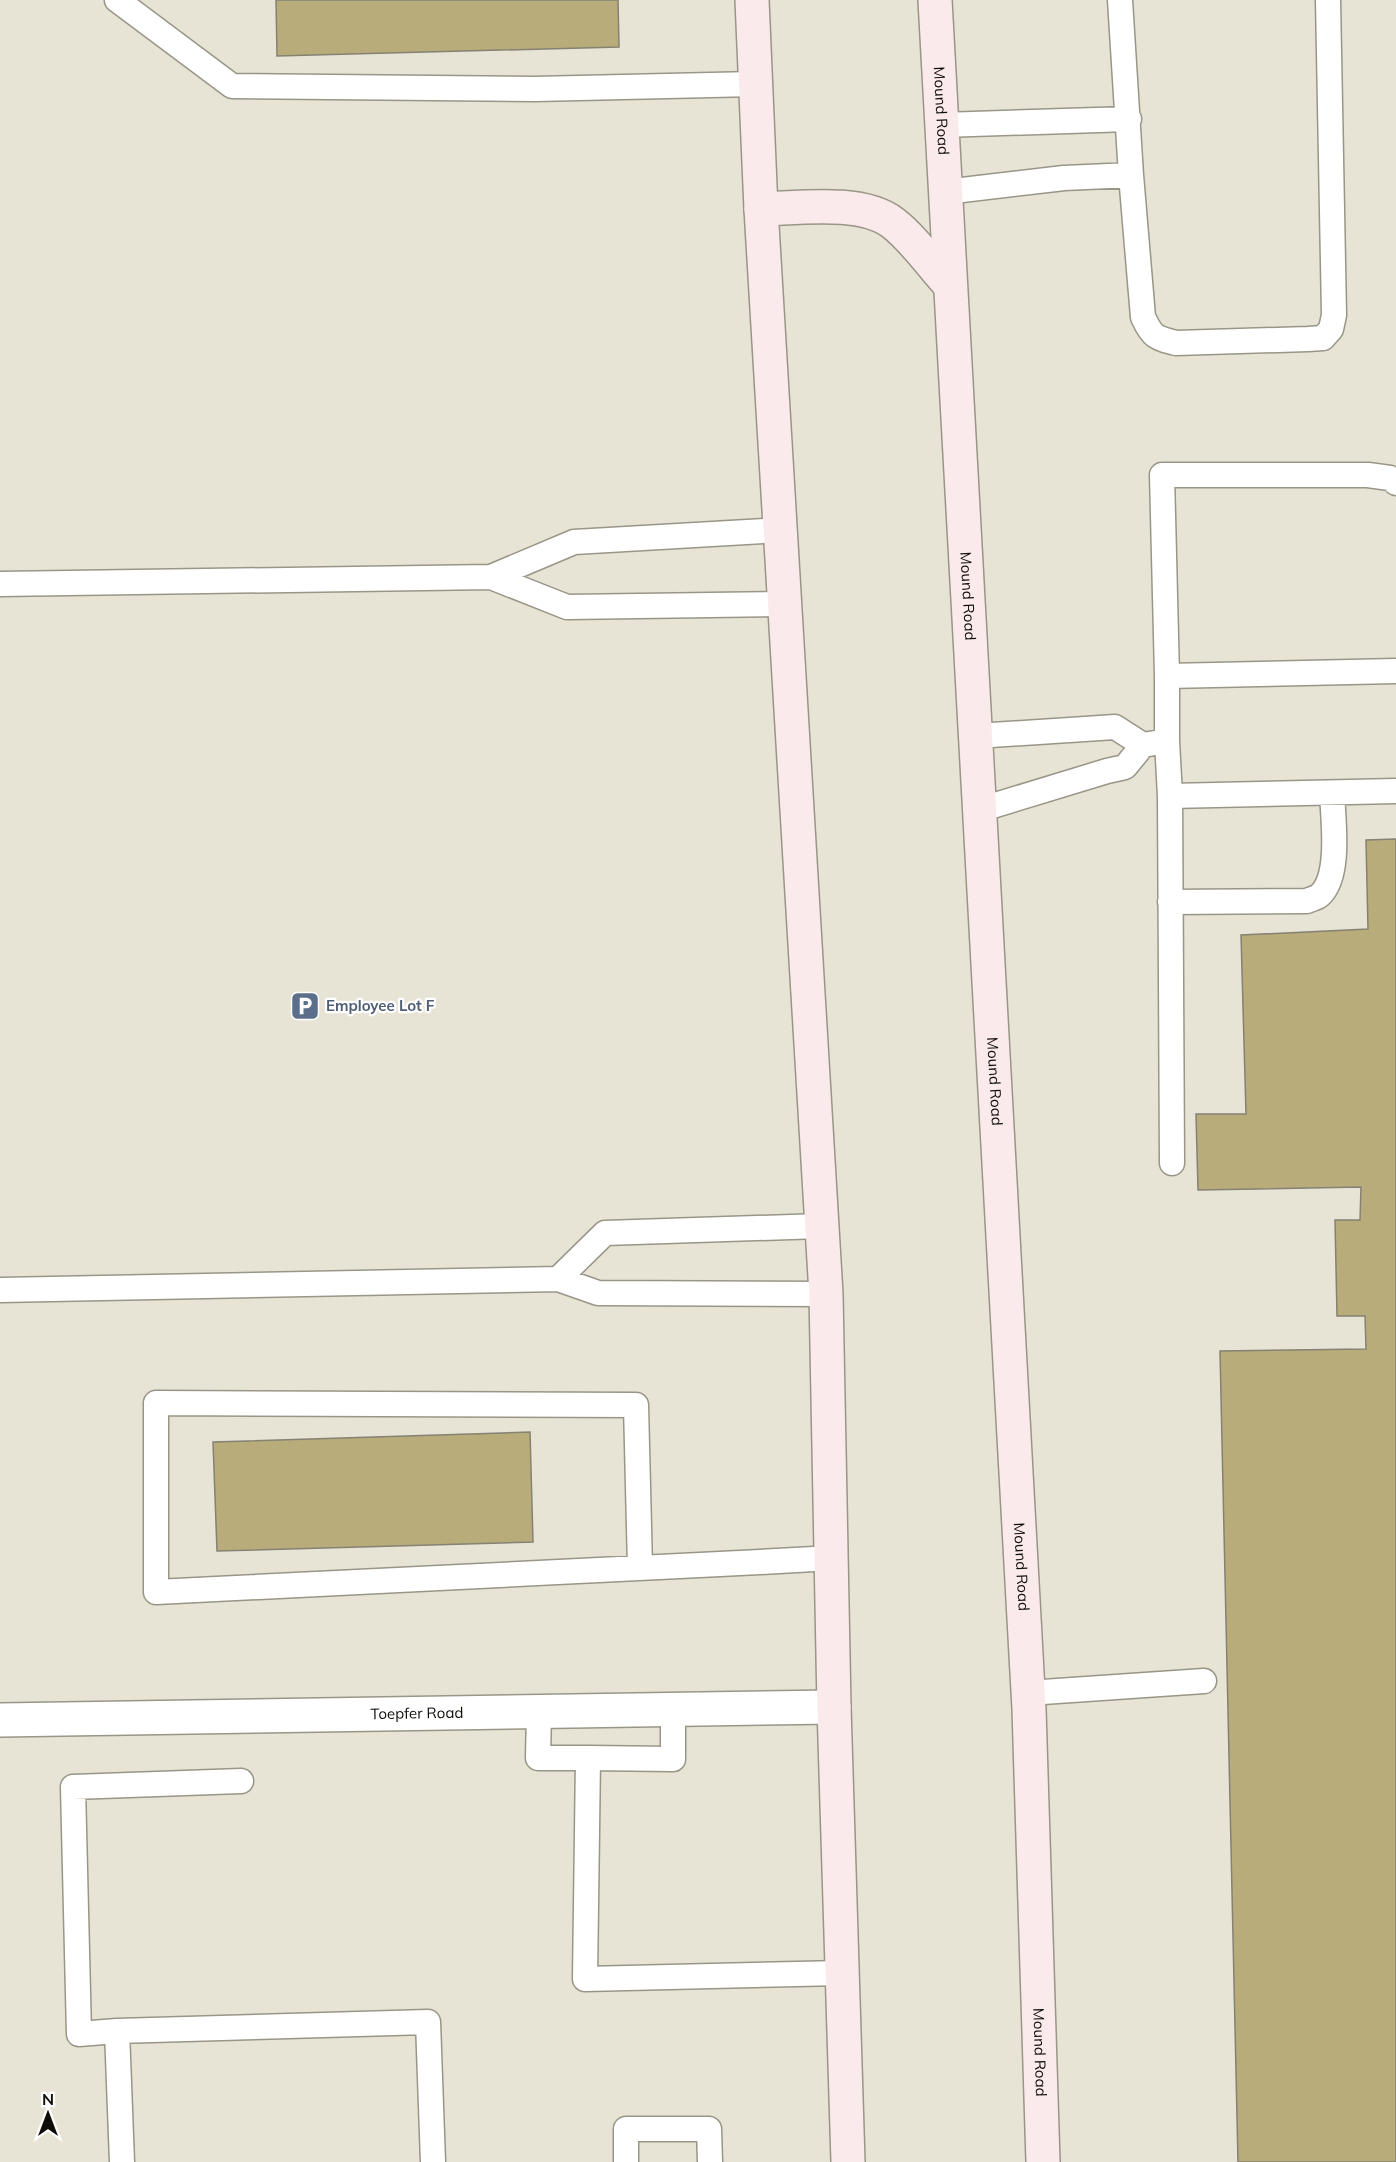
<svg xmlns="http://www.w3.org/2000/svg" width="1396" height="2162" viewBox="0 0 1396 2162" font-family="Mulish,sans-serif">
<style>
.building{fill:#b9ac7b;stroke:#858173;stroke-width:1.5}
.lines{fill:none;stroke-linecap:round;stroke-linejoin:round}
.service-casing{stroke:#999587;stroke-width:27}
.tertiary-casing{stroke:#999587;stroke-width:36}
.secondary-casing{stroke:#999587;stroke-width:36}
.service{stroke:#fff;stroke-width:24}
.tertiary{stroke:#fff;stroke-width:33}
.secondary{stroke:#fbeaeb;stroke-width:33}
.labels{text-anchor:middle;stroke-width:4.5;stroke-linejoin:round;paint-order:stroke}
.street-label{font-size:15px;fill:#0f0d08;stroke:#fff}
.service-label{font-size:15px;font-weight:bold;fill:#4e5e75;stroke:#fff;text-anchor:start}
</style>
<rect width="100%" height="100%" fill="#e8e4d5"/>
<!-- building -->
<path class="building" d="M276,0H618L619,47L277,56Z
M1396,839V2162H1238L1220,1351L1366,1349L1365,1316H1337L1335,1220H1360L1361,1187L1198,1190L1196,1114H1246L1241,935L1368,929L1366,840Z
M530,1432L533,1542L217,1551L213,1442Z"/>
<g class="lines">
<!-- service casing -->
<g class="service-casing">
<path id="service" d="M117,0L232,86L535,89L755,84
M1120,0L1131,175L1143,317C1152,337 1156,338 1176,343L1308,339L1323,338L1331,329L1334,315L1328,0
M942,125L1129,119
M945,192L1064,178L1131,175
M491,577L574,542L780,530
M0,584L491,577L567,607L784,604
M1167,676L1396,671
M976,736L1115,727L1143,745L1167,741
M1170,796L1396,791
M979,810L1107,771L1125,767L1143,745
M1170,902L1307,901C1311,899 1317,898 1320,895C1341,876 1333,819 1332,793
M1172,1163L1170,796L1167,741V676L1162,475H1368L1390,478L1396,483
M558,1279L605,1233L821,1226
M0,1290L558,1279L598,1293L826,1294
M640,1568L636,1405L156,1403V1592L760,1562L832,1558
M1028,1693L1204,1681
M539,1711L538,1758H588L585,1979L842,1973
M588,1758L673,1759V1709
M117,2031L428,2022L433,2162
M122,2162L117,2031L79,2034L73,1787L241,1781
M626,2162V2129H709L710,2162"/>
</g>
<!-- tertiary casing -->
<g class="tertiary-casing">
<g id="tertiary">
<path id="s1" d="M0,1720L834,1707"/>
</g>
</g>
<!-- secondary casing -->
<g class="secondary-casing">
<g id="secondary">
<path d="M752,0L761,209L826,1294L834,1707L848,2162"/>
<path id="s2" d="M935,0L1029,1709L1043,2162"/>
<path d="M761,209C799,208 862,199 893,223C913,238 933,267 950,285"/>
</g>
</g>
<!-- service -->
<use href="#service" class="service"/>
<!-- tertiary -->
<use href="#tertiary" class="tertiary"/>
<!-- secondary -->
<use href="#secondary" class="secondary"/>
</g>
<!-- icons -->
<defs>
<g id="parking-square" transform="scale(1.5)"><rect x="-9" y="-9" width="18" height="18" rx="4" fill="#5c6f8a" stroke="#fff"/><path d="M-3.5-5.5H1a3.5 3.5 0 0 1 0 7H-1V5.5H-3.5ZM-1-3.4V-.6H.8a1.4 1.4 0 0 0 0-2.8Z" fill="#fff"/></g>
</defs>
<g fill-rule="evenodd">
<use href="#parking-square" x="305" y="1006"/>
</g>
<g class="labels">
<!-- street labels -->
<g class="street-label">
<text dy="5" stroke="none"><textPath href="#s2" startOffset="111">Mound Road</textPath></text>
<text dy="5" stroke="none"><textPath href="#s2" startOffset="597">Mound Road</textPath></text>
<text dy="5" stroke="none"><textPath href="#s2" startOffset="1083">Mound Road</textPath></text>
<text dy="5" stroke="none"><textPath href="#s2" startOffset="1569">Mound Road</textPath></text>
<text dy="5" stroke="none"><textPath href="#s1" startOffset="417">Toepfer Road</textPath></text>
<text dy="5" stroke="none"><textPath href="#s2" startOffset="2055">Mound Road</textPath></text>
</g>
<!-- service labels -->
<g class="service-label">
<text x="326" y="1011">Employee Lot F</text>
</g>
</g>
<!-- north arrow -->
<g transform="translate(48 2114)" stroke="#ffffff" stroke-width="4.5" paint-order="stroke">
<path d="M0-4.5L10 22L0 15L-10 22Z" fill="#0f0d08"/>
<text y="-9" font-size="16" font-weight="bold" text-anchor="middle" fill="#0f0d08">N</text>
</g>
</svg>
